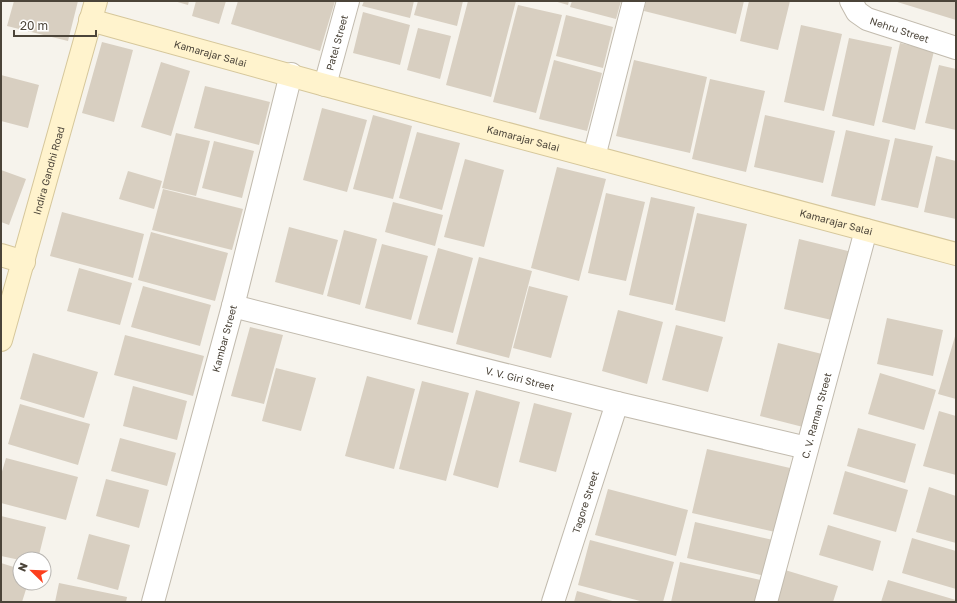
<svg xmlns="http://www.w3.org/2000/svg" width="957" height="603" viewBox="0 0 957 603" font-family="'Golos Text',sans-serif">
<style>
.building{fill:#d8cfc1}
.lines{fill:none;stroke-linecap:round;stroke-linejoin:round}
.street-casing{stroke:#c2bbae;stroke-width:24}
.secondary-casing{stroke:#d6c79b;stroke-width:24}
.street{stroke:#fff;stroke-width:22}
.secondary{stroke:#fff3cd;stroke-width:22}
.labels{text-anchor:middle;stroke-width:3.5;stroke-linejoin:round;paint-order:stroke}
.street-label{font-size:10px;fill:#4b4439;stroke:#fff}
</style>
<rect width="100%" height="100%" fill="#f6f3ec"/>
<!-- building -->
<path class="building" d="M14,1H78L68,41L7,26Z
M174,1H189L188,5Z
M196,1H226L219,24L192,16Z
M238,1H335L320,51L231,24Z
M364,1H414L410,18L362,6Z
M418,1H463L457,26L414,15Z
M468,1H516L491,97L446,85Z
M554,1H569L568,5Z
M572,1H621L616,19L570,7Z
M646,1H744L736,34L644,11Z
M749,1H790L778,50L740,41Z
M894,1H956V20Z
M518,5L562,15L536,113L493,102Z
M363,12L410,25L400,65L353,53Z
M566,15L613,27L603,68L556,56Z
M801,25L842,34L824,111L784,102Z
M418,28L451,36L440,79L407,70Z
M849,38L892,47L874,126L832,116Z
M102,42L133,50L114,122L82,113Z
M900,43L934,51L915,130L882,122Z
M554,60L602,73L587,131L539,119Z
M634,60L707,77L690,153L616,136Z
M161,62L190,71L171,136L141,127Z
M939,65L956,69V130L925,123Z
M1,75L39,85L28,128L1,121Z
M710,79L765,91L746,172L692,159Z
M205,86L270,102L259,145L194,128Z
M322,108L367,120L347,192L303,180Z
M373,115L412,126L393,199L353,189Z
M765,115L835,131L823,183L754,167Z
M846,130L890,140L875,206L831,196Z
M417,132L460,143L442,210L399,198Z
M176,133L210,141L196,196L162,188Z
M895,138L933,146L918,208L881,200Z
M214,141L254,151L242,198L202,188Z
M936,156L956,161V219L924,212Z
M465,159L504,170L484,247L444,237Z
M557,167L606,179L579,281L531,268Z
M1,170L26,179L9,225L1,222Z
M128,171L162,181L154,209L119,199Z
M163,189L243,209L232,250L152,230Z
M606,193L645,202L626,281L588,273Z
M651,197L695,207L673,305L629,295Z
M393,202L443,215L435,246L385,232Z
M62,212L144,234L133,278L50,256Z
M697,213L747,224L725,322L675,310Z
M289,227L338,240L323,295L275,282Z
M344,230L377,239L360,305L327,296Z
M151,232L228,253L215,301L138,280Z
M799,239L852,252L836,321L784,309Z
M382,244L428,256L411,320L365,308Z
M438,248L473,258L453,333L417,324Z
M479,257L532,271L509,358L456,344Z
M79,268L132,283L120,325L67,311Z
M143,286L211,305L200,346L131,327Z
M529,286L568,296L551,358L513,348Z
M618,310L663,322L647,384L602,371Z
M887,318L943,330L933,376L877,364Z
M676,325L723,337L708,392L662,380Z
M250,327L283,335L264,404L231,396Z
M956,333V399L938,394Z
M125,335L204,356L193,396L114,375Z
M778,343L822,354L803,427L760,416Z
M33,353L98,372L84,418L20,399Z
M276,368L316,378L301,431L262,421Z
M880,373L936,390L924,430L868,414Z
M367,376L415,389L394,469L345,456Z
M422,381L469,393L446,481L399,469Z
M133,386L187,401L177,440L123,426Z
M476,390L520,402L498,488L453,475Z
M534,403L572,413L556,472L519,462Z
M20,404L90,424L78,465L8,444Z
M939,411L956,416V475L923,466Z
M858,428L916,444L905,483L847,466Z
M120,438L176,453L167,486L111,471Z
M707,449L790,468L775,532L692,513Z
M6,458L78,477L66,520L1,503V475Z
M845,471L908,490L896,532L833,514Z
M106,479L149,490L139,528L96,516Z
M929,487L956,496V543L916,532Z
M608,489L688,510L676,556L595,535Z
M1,516L46,527L38,559H20V560L1,556Z
M695,522L773,540L765,576L687,558Z
M828,525L881,541L873,571L819,555Z
M89,534L130,545L118,590L77,579Z
M912,538L956,551V589L902,573Z
M590,540L674,562L663,602H644L578,585Z
M680,562L765,581L760,602H671Z
M1,563L20,569V583H28L22,602H1Z
M785,570L838,586L833,602H775Z
M888,580L956,600V602H881Z
M59,583L127,597L126,602H55Z
M577,591L616,602H574Z"/>
<g class="lines">
<!-- street casing -->
<g class="street-casing">
<g id="street">
<path id="s1" d="M851,1L857,12L867,19L956,48"/>
<path id="s2" d="M325,85L348,1"/>
<path d="M594,157L634,1"/>
<path id="s3" d="M233,306L617,403L807,448"/>
<path id="s4" d="M153,602L233,306L291,74"/>
<path id="s5" d="M553,602L617,403"/>
<path id="s6" d="M766,602L866,230"/>
</g>
</g>
<!-- secondary casing -->
<g class="secondary-casing">
<g id="secondary">
<path id="s7" d="M90,20L325,85L956,254"/>
<path d="M1,255L24,262"/>
<path id="s8" d="M1,340L96,1"/>
</g>
</g>
<!-- street -->
<use href="#street" class="street"/>
<!-- secondary -->
<use href="#secondary" class="secondary"/>
</g>
<g class="labels">
<!-- street labels -->
<g class="street-label">
<text dy="4" stroke="none"><textPath href="#s1" startOffset="59">Nehru Street</textPath></text>
<text dy="4" stroke="none"><textPath href="#s2" startOffset="44">Patel Street</textPath></text>
<text dy="4" stroke="none"><textPath href="#s7" startOffset="125">Kamarajar Salai</textPath></text>
<text dy="4" stroke="none"><textPath href="#s7" startOffset="449">Kamarajar Salai</textPath></text>
<text dy="4" stroke="none"><textPath href="#s8" startOffset="176">Indira Gandhi Road</textPath></text>
<text dy="4" stroke="none"><textPath href="#s7" startOffset="773">Kamarajar Salai</textPath></text>
<text dy="4" stroke="none"><textPath href="#s4" startOffset="273">Kambar Street</textPath></text>
<text dy="4" stroke="none"><textPath href="#s3" startOffset="296">V. V. Giri Street</textPath></text>
<text dy="4" stroke="none"><textPath href="#s6" startOffset="193">C. V. Raman Street</textPath></text>
<text dy="4" stroke="none"><textPath href="#s5" startOffset="105">Tagore Street</textPath></text>
</g>
</g>
<!-- border -->
<rect width="957" height="603" fill="none" stroke="#4b4439" stroke-width="4"/>
<!-- north arrow -->
<g transform="translate(32 571) rotate(293)"><circle r="19" fill="#ffffff" stroke="#b7b4b0"/>
<path d="M0-3L7 15L0 10L-7 15Z" fill="#fc3f1d"/>
<text y="-6" font-size="11" font-weight="bold" text-anchor="middle" fill="#4b4439">N</text>
</g>
<!-- scale -->
<path d="M14 30v6h82v-6" fill="none" stroke="#4b4439" stroke-width="2"/>
<text x="20" y="30" font-size="12" fill="#4b4439" stroke="#ffffff" stroke-width="3" paint-order="stroke">20 m</text>
</svg>
